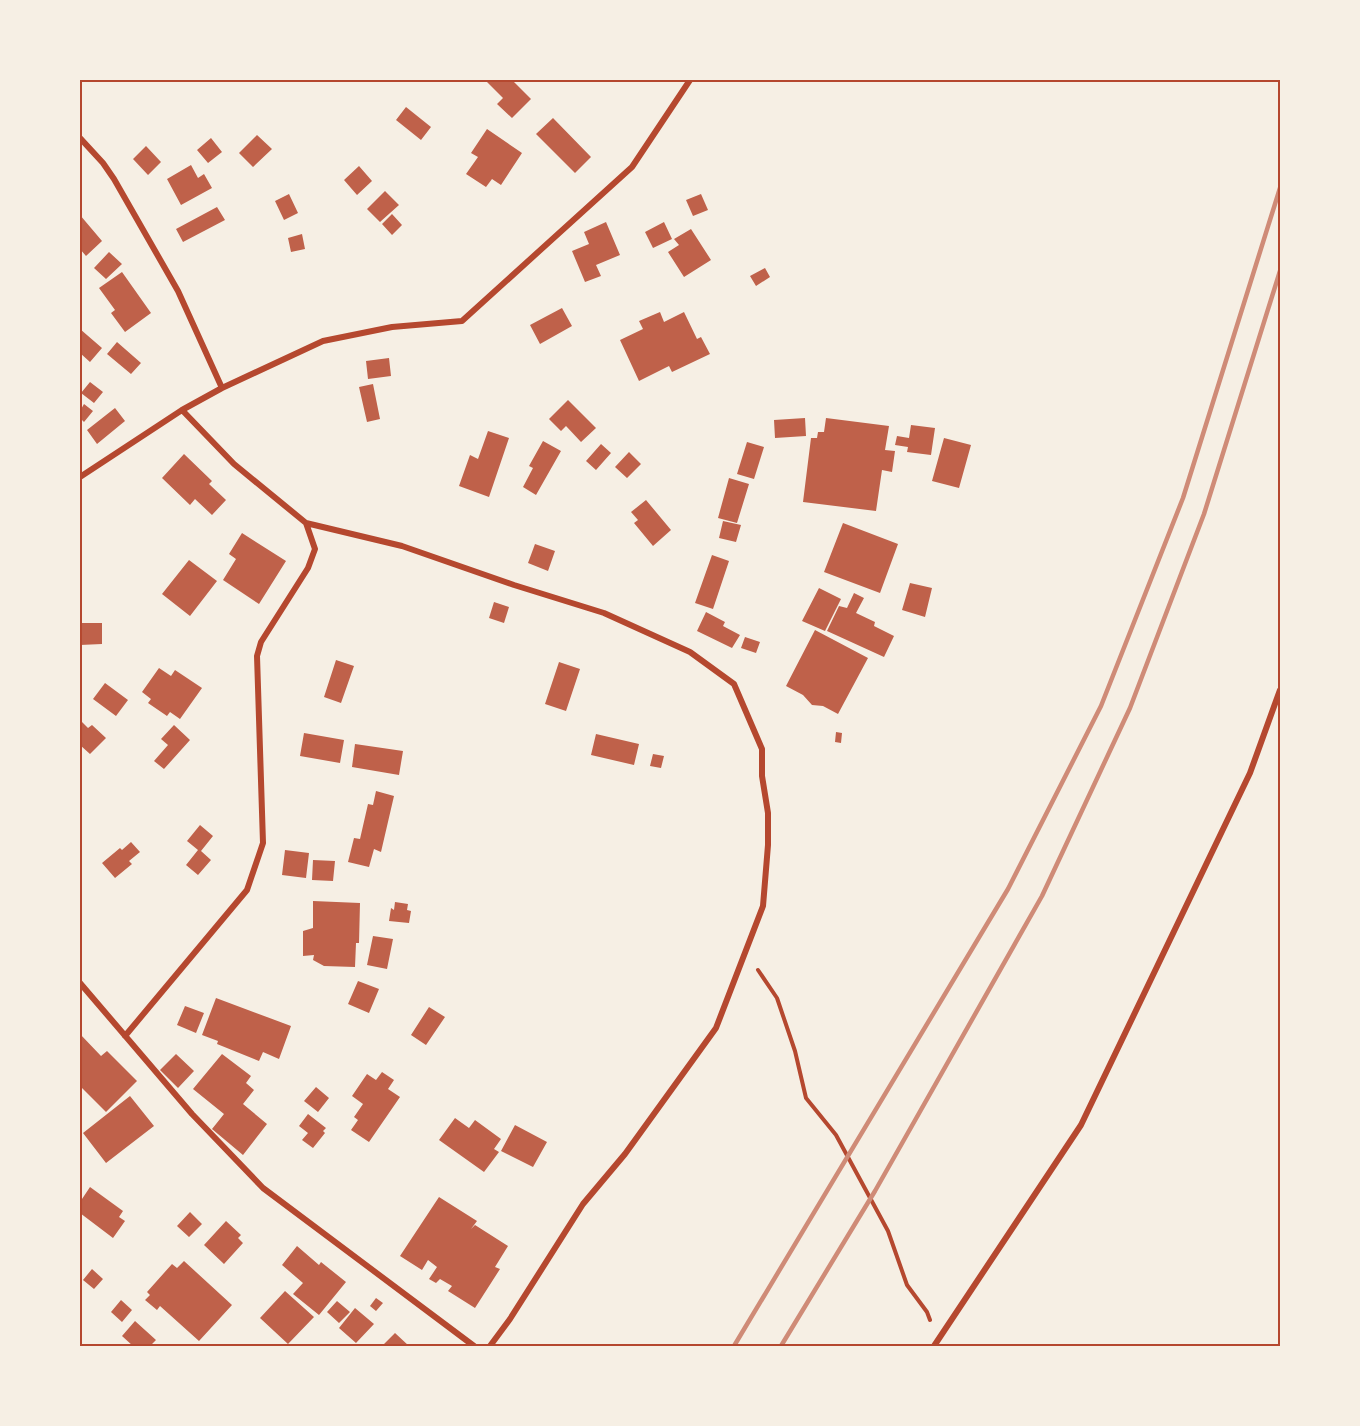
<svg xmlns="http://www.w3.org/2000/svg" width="1360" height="1426" viewBox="0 0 1360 1426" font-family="'IBM Plex Sans',sans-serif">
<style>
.building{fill:#bf614a}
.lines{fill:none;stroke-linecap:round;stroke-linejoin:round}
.path{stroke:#b5482f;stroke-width:4}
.minor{stroke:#b5482f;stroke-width:6}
.rail{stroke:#cf8b77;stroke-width:4.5}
.neatline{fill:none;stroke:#b5482f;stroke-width:2}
</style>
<rect width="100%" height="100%" fill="#f6efe4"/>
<!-- building -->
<path class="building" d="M485,80H512L531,99L512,118L497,104L503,98Z
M406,107L431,127L421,140L396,120Z
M553,118L591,157L575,173L536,134Z
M487,129L522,153L501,185L492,179L486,187L466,174L478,157L471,153Z
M257,135L272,149L253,167L239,153Z
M211,138L222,152L208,163L197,150Z
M146,146L161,162L148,175L133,159Z
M191,165L198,178L204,174L212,188L181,205L167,179Z
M359,166L372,181L357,195L344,180Z
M385,191L399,205L380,222L367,209Z
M289,194L298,213L284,220L275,201Z
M701,194L708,210L693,216L686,200Z
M217,207L225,220L183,242L176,229Z
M392,214L402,225L392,235L382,224Z
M80,215L102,241L86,256L80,249Z
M606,222L620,255L596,265L601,276L585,282L572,251L589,244L584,232Z
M664,222L672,239L653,248L645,232Z
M691,229L711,260L684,277L668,252L679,245L674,239Z
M302,234L305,249L291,252L288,238Z
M109,252L122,264L106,279L94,268Z
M765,268L770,277L756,286L750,276Z
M122,272L151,313L125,332L111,313L115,310L99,288Z
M562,308L572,326L540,344L530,325Z
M660,312L664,322L684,312L697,339L701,337L710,354L672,372L669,366L639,381L620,340L643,329L639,321Z
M80,329L102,348L90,362L80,353Z
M117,342L141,363L131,374L107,354Z
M389,358L391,376L368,379L366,361Z
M90,382L103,392L94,403L81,393Z
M373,384L380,419L367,422L359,387Z
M568,400L596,428L581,442L566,426L561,431L549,419Z
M84,404L93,411L84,422L80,418V411Z
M115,408L125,421L97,444L87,430Z
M805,418L806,436L775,438L774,420Z
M826,418L889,426L885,450L895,451L892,472L882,470L876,511L803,502L811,438H817L818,432H824Z
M911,425L935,428L931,455L907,452L908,447L895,445L897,436L909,438Z
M488,431L509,438L489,497L459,486L470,455L478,459Z
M944,438L971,445L959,488L932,481Z
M543,441L561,451L536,495L523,487L533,468L529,466Z
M747,442L764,447L754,479L737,474Z
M601,444L611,453L596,470L586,461Z
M629,452L641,464L627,478L615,467Z
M184,454L212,481L209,484L226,500L212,515L195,499L190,505L162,478Z
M729,478L749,484L737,523L718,518Z
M646,500L671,530L653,546L634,523L638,520L631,512Z
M723,521L741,525L736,542L719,538Z
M843,523L898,544L880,593L824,572Z
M242,533L286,561L259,604L223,580L236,559L229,554Z
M535,544L555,551L548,571L528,563Z
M712,555L729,561L713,609L695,603Z
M189,560L217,581L190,616L162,594Z
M910,583L932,588L925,617L902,610Z
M819,588L841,599L825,631L802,621Z
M854,593L864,598L856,613L875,622L874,626L894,636L884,657L827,631L839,606L847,608Z
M494,602L509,607L504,623L489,618Z
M706,612L725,622L723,626L740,635L732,648L697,631Z
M80,623H102V644L80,645Z
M815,630L868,658L838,714L823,706L812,705L803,695L786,686Z
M745,637L760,642L756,653L741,648Z
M336,660L354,666L341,703L324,697Z
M559,662L580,669L566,711L545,704Z
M159,668L171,676L175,670L202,688L180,719L170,712L167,716L148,703L151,699L142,692Z
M105,683L128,700L116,716L93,699Z
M80,720L88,728L92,725L106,738L90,754L80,745Z
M174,725L190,740L164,769L154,761L168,745L161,739Z
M836,732L842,733L841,743L835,742Z
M304,733L344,740L340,763L300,756Z
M596,734L639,744L634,765L591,755Z
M355,744L403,751L399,775L352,767Z
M653,754L664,756L661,768L650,766Z
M376,791L394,796L381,852L374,849L369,867L348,862L354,838L360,839L368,804L373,805Z
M200,825L213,836L201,851L211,860L198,875L186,865L198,850L187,841Z
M131,842L140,852L129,861L132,864L115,878L102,863L120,848L122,850Z
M285,850L309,853L306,878L282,875Z
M313,860L335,861L333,881L312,880Z
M313,901L360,903L359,943H356L355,967L324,966L313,960L314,955L303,956V931L313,928Z
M395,902L408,904L407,910L411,911L409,923L389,921L391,908L394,910Z
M373,936L393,939L387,969L367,965Z
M358,981L379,989L369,1013L348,1004Z
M216,998L291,1026L279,1059L263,1052L259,1061L217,1044L218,1041L202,1035Z
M185,1006L204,1013L196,1033L177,1025Z
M429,1007L445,1017L426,1045L411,1035Z
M80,1034L101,1056L107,1051L137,1081L106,1112L80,1086Z
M176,1054L194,1071L178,1088L160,1070Z
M222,1054L251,1076L246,1083L254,1090L243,1104L267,1124L243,1155L212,1129L224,1114L193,1089Z
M382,1072L394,1080L388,1089L400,1097L369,1142L351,1130L358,1120L354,1117L363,1104L352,1096L367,1074L376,1080Z
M316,1087L329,1098L318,1112L304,1101Z
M130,1096L154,1126L106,1163L83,1133Z
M308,1114L326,1128L323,1131L325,1133L313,1148L302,1140L308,1133L299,1126Z
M455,1118L469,1128L475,1120L501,1139L494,1149L499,1152L484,1172L439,1140Z
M515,1125L547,1142L533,1167L501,1151Z
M90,1187L123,1211L119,1217L125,1221L113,1238L80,1213V1202Z
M439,1197L477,1221L471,1229L475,1225L508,1246L495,1267L500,1269L475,1308L448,1291L452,1286L440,1279L436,1283L429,1279L437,1267L428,1260L422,1270L400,1256Z
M190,1212L202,1224L189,1237L177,1226Z
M226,1221L241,1235L238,1238L243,1243L224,1264L204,1245Z
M297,1246L319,1265L321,1262L346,1282L319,1315L293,1294L303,1283L282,1265Z
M184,1261L232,1305L199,1341L160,1306L157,1310L145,1300L150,1295L147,1292L172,1264L177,1268Z
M92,1269L103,1279L94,1289L83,1280Z
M285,1291L314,1317L288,1344L260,1318Z
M376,1298L383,1303L376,1311L370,1306Z
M121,1300L132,1310L122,1322L111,1312Z
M337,1301L350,1312L339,1323L327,1312Z
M355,1308L374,1324L356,1343L339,1328Z
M135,1321L156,1340L150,1346H133L122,1336Z
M395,1333L409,1346H382Z"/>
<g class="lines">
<!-- path -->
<path class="path" d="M758,970L777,998L795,1051L806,1098L836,1135L888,1231L907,1285L927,1312L930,1320"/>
<!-- minor -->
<path class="minor" d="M80,138L103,163L114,179L178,291L222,388
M182,410L222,388L323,341L392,327L462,321L632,167L690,80
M80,477L182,410L234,464L306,523L402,546L514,585L604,613L690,652L734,684L762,749V776L768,813V845L763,906L716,1028L625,1154L583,1204L510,1319L490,1346
M80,983L192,1114L263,1188L474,1346
M125,1036L247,890L263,843L257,656L261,642L308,568L315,549L306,523
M934,1346L1081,1125L1250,773L1280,690"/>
<!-- rail -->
<path class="rail" d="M734,1346L1008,889L1101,706L1183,498L1280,188
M781,1346L875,1191L1042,896L1130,708L1204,514L1280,271"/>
</g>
<!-- border -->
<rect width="1360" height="1426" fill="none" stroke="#f6efe4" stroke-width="162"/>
<rect x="81" y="81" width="1198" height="1264" class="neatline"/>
</svg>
